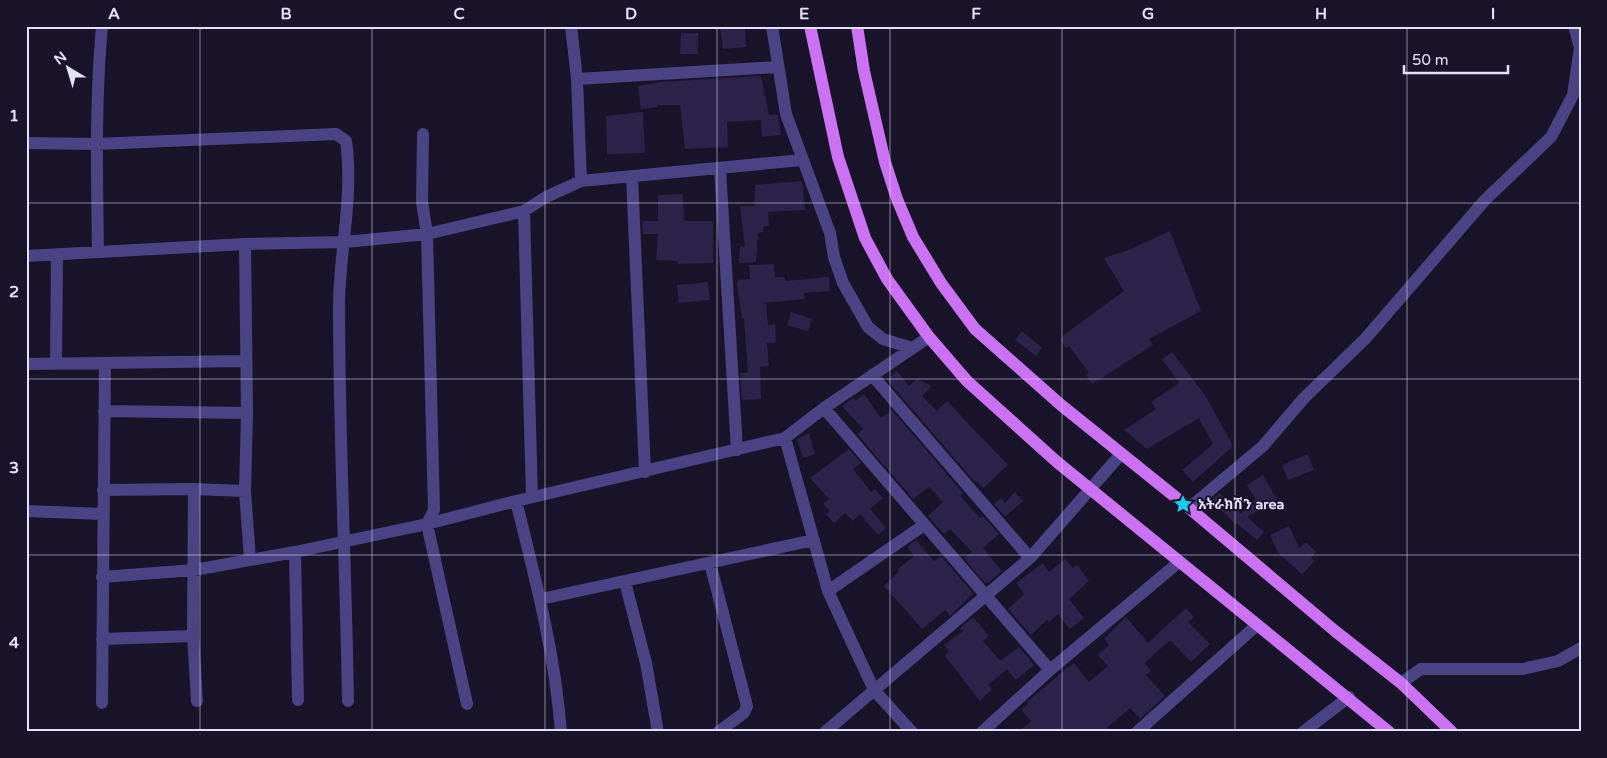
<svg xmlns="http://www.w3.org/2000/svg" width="1607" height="758" viewBox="0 0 1607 758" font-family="'Varela Round','Noto Sans Ethiopic',sans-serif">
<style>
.building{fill:#2c224a}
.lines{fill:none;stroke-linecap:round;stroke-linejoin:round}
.minor{stroke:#4a4485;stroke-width:12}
.primary{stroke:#ca72f2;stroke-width:12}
.grid{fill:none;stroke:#e5e0fc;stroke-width:1;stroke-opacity:0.55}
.labels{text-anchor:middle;stroke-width:4;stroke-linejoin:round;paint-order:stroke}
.poi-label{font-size:14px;font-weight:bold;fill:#e5e0fc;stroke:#19142a;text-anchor:start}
.neatline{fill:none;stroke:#e5e0fc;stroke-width:2}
.grid-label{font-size:16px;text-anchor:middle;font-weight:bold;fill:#e5e0fc}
</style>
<rect width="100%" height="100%" fill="#19142a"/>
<!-- building -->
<path class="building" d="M720,26H745L746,47L723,49Z
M681,33H698V54H680Z
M761,76L769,115H778L781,135L762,137L761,120L727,122L728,147L685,149L680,105H658V107L641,109L638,86L660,82Z
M643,112L645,153L607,154L606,116Z
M802,181L805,210L768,212L769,226L763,227V232L758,233L756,262L739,263L740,246L745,247L740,206H754L755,185Z
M683,194L684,221H713V263L678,264V261L656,260L658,234H643L642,221H658V195Z
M1170,231L1201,311L1149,339L1153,345L1092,384L1086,375L1089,373L1069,346L1066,348L1061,341V337L1124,291L1104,258L1131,249Z
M774,264L775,277H785V281L829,277L830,291L804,293L805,299L761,303L766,304L768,325H775L776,343H767L769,366L760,367L761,399L742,400L740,373H748L744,318H742L737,284L738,280L750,279L749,265Z
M708,282L710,300L679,303L677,285Z
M791,312L812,319L808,331L787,325Z
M1022,331L1042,348L1036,356L1015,340Z
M1172,352L1205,395L1233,446L1193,482L1182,470L1213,444L1199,418L1147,449L1124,430L1156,409L1151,402L1179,383L1162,359Z
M897,371L909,386L917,379L932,386L922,396L937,411L947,401L1008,465L983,488L977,481L975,482L887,380Z
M864,394L881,418L892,410L963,493L960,496L968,505L980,518L983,516L999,534L983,548L1002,571L988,583H985L964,558L972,552L950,529L944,534L928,516L943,502L929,487L913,499L857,434L863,429L842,406L853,398L855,401Z
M809,433L815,454L803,458L797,439Z
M849,449L861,463L853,469L871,492L875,489L883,498L870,509L886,528L878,535L860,514L853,521L845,513L834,523L826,514L830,511L823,504L829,499L810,478Z
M1308,454L1314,470L1288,480L1282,465Z
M1263,475L1277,500L1247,517L1264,532L1257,540L1236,523L1235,524L1211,500L1220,493L1241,514L1255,499L1247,485Z
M1015,492L1023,501L1005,517L994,504L1001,498L1005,503Z
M1289,526L1299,548L1306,542L1316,552L1311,558L1315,561L1302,574L1278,553L1270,535Z
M916,540L934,561L941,556L973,593L950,616L945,610L922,629L884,586L899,571L898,569L914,556L907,547Z
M1065,559L1073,568L1077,565L1089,581L1069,599L1084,618L1070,629L1058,614L1049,622L1047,620L1031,635L1008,609L1024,594L1016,583L1043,563L1049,572Z
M1186,608L1194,617L1188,622L1210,644L1191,662L1170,640L1145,663L1151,671L1146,675L1165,696L1140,719L1130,708L1102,732H1019L1031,721L1021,710L1028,704L1027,702L1067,668L1074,663L1089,682L1108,666L1098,655L1109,645L1104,639L1126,617L1148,643Z
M973,617L989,636L983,641L1007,669L988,685L992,689L980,701L945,656L949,652L944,645L963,631L960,628Z
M1019,647L1034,665L1016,680L1000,661Z"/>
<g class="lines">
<!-- minor -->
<path class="minor" d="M571,26L577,79L581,181
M772,26L786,114L830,233L834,257L843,283L868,327L883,339L912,348
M577,79L778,67
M423,134L422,202L427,234L434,510L427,524L467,704
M26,143L96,144L336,134L346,141C354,197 339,252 339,307C339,439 346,570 348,701
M720,169L737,450
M632,176L645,472
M524,211L532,497
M245,244L247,413L245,491L250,559
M98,252C97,176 95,102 102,26
M26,256L245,244L345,242L427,234L524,211L546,197L581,181L802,160
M26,364L246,361
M56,364L57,254
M872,375L1030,558
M824,408L1050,670
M104,411L247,413
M785,438L828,591L874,690L912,732
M194,489L193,636L197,701
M103,490L194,489L245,491
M516,501C535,577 555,653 561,732
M1189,508L1263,446L1304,398L1365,339L1485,200L1551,137L1573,95L1580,48L1574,26
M26,511L103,514
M295,552L298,700
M710,563L747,706L744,713L718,732
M102,577L194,570L295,552L427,524L516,501L785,438L824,408L929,337
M625,582L646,663L658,732
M828,591L924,525
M541,599L814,540
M102,639L193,636
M1401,683L1421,669H1523L1558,661L1581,648
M102,703L105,364
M825,732L1030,558L1121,454
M982,732L1050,670L1179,562
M1137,732L1257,625
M1303,732L1349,697"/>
<!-- primary -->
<path class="primary" d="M810,26L838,157L865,238L887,279L929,337L967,381L1057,462L1389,732
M857,26L864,71L885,162L897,199L913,237L941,283L975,329L1061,405L1189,508L1335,631L1401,683L1452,732"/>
</g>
<!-- grid -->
<path class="grid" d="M200,26V732M372,26V732M545,26V732M717,26V732M890,26V732M1062,26V732M1235,26V732M1407,26V732M26,203H1581M26,379H1581M26,555H1581"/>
<!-- icons -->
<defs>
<g id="sight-bare" transform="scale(1.5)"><path d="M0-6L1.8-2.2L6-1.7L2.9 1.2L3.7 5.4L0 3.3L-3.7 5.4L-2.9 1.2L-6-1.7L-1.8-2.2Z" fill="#1fc9ea" stroke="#19142a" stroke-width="2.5" paint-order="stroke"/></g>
</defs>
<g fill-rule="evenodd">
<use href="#sight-bare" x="1183" y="504"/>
</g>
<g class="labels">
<!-- poi labels -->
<g class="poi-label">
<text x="1198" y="509">አትራክሽን area</text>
</g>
</g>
<!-- border -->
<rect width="1607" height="758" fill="none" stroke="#19142a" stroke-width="55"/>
<!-- north arrow -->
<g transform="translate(68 68) rotate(322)" stroke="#19142a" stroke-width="4" paint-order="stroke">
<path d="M0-4L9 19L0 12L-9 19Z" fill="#e5e0fc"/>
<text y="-8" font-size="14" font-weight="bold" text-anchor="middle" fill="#e5e0fc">N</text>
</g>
<!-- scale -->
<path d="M1404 65v8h104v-8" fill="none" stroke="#e5e0fc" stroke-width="2.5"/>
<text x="1412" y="65" font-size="15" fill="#e5e0fc" stroke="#19142a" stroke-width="4" paint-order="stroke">50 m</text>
<rect x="28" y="28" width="1552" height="702" class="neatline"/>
<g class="grid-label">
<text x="114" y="19">A</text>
<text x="286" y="19">B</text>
<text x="459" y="19">C</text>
<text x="631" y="19">D</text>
<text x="804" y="19">E</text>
<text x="976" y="19">F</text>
<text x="1148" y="19">G</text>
<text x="1321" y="19">H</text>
<text x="1493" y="19">I</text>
<text x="14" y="121">1</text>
<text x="14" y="297">2</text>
<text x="14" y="473">3</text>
<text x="14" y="648">4</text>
</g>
</svg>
